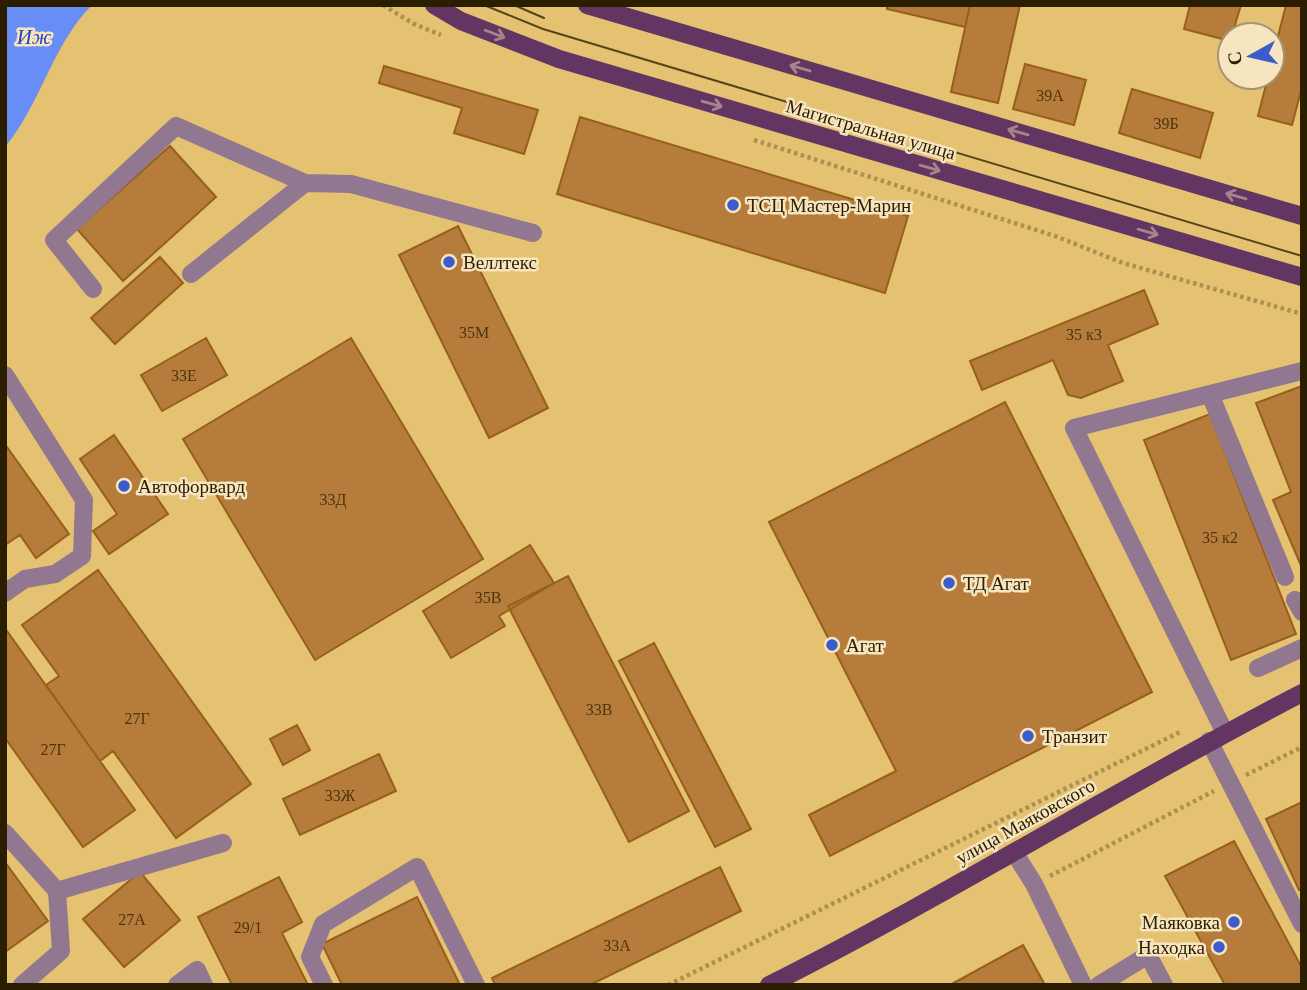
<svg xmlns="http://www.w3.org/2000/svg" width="1307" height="990" viewBox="0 0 1307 990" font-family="Georgia,serif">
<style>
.water{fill:#688df6}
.building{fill:#b57c3b;stroke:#97601a;stroke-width:2}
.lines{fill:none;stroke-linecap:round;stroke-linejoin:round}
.path{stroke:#ac904f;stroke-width:4.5;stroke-dasharray:3.5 3.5;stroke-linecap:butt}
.minor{stroke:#917790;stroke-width:18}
.major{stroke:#623562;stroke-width:18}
.tram{stroke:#55431a;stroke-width:2}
.oneway{stroke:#a5848b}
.poi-dot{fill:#3a5ccd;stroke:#f6e5be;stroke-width:2.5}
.labels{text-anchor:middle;stroke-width:5;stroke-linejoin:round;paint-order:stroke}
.number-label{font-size:16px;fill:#4d350f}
.street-label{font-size:19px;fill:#2a1d00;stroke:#f6e5be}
.poi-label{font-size:19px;fill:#2a1d00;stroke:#f6e5be;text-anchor:start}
.water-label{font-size:21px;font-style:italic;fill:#2745bd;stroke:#f6e5be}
</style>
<rect width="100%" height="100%" fill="#e4c271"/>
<!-- water -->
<path class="water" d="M5,5H92C52,45 41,104 5,147Z"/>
<!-- building -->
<path class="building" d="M887,5H970L965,27L887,9Z
M970,5H1020L998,103L951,92Z
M1190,5H1241L1230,41L1184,29Z
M1286,5H1302V87L1292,125L1258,116L1268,77H1272V60Z
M1025,64L1086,80L1074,125L1013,109Z
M384,66L538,110L524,154L454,133L462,108L379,83Z
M1132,89L1213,113L1200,158L1119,133Z
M580,117L908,216L885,293L557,194Z
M170,146L216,197L123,281L77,229Z
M458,226L548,408L489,438L399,255Z
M160,257L183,283L115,344L91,318Z
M1144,290L1158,324L1108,345L1123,381L1081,398L1068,395L1053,360L982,390L970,361Z
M206,338L227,375L162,411L141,375Z
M351,338L483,559L315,660L183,439Z
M1302,386V568L1273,500L1291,492L1256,403Z
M1005,402L1152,692L830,856L809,815L896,771L769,522Z
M1210,414L1296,634L1231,660L1144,440Z
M114,435L168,514L109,554L93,531L117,514L80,459Z
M7,447L69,534L36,558L20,535L5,545V448Z
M530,545L554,583L499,616L505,626L451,658L423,611Z
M98,570L251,784L176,838L113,751L100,761L46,685L59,676L22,625Z
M568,576L689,811L629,842L508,606Z
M7,631L135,810L83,847L5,738V633Z
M654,643L751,829L715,847L619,661Z
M297,725L310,750L283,765L270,739Z
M379,754L396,791L300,835L283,799Z
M1302,802V889L1299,890L1266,819Z
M1234,841L1302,968V985H1225L1165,876Z
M5,862L48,921L5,952Z
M720,867L741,911L590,985H495L492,978Z
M140,872L180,920L124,967L83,919Z
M279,877L302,922L282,933L308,985H232L198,917Z
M417,897L460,985H342L322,944Z
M1023,945L1045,985H950Z"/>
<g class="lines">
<!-- path -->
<path class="path" d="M383,5L414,24L441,35
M754,140L1055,236L1123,263L1302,314
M1246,775L1302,747
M1050,876L1214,791
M668,985L1182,731"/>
<!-- minor -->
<path class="minor" d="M191,274L305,183L351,184L533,233
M93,289L54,240L176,126L305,183
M5,375L84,500L82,556L55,574L25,579L5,593
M1210,394L1285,577
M1295,600L1302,612
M1258,668L1302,648
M1225,733L1074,428L1302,371
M1209,741L1302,924
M5,833L57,891L223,843
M1014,852L1034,884L1083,985
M22,985L61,951L57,891
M177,985L197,970L204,985
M324,985L310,957L323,924L417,867L476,985
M1099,985L1148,955L1164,985"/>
<!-- major -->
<path class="major" d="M434,5L461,21L559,59L1302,277
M587,5L1302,216
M769,985C950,894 1122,786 1302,693"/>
<!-- tram -->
<path class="tram" d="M484,5L543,29L1302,256
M514,5L544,18"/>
</g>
<!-- one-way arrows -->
<defs><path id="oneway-shaft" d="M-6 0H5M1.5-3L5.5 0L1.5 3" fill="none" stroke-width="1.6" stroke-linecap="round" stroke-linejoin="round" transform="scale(1.75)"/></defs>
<g class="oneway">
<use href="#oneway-shaft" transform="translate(495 34) rotate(21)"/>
<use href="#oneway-shaft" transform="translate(800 68) rotate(-164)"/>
<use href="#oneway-shaft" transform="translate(712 104) rotate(16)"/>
<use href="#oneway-shaft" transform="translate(1018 132) rotate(-164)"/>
<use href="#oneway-shaft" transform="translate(930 168) rotate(16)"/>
<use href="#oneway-shaft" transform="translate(1236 196) rotate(-164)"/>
<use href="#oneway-shaft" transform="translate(1148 232) rotate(16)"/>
</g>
<!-- markers -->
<g class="poi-dot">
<circle cx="733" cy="205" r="7"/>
<circle cx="449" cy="262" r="7"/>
<circle cx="124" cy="486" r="7"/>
<circle cx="949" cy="583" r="7"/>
<circle cx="832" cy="645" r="7"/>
<circle cx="1028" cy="736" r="7"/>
<circle cx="1234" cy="922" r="7"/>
<circle cx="1219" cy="947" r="7"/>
</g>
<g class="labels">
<!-- number labels -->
<g class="number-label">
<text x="1050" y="101">39А</text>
<text x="1166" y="129">39Б</text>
<text x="474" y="338">35М</text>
<text x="1084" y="340">35 к3</text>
<text x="184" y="381">33Е</text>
<text x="333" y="505">33Д</text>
<text x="1220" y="543">35 к2</text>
<text x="488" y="603">35В</text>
<text x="599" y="715">33В</text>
<text x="137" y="724">27Г</text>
<text x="53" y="755">27Г</text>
<text x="340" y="801">33Ж</text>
<text x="132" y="925">27А</text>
<text x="248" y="933">29/1</text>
<text x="617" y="951">33А</text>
</g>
<!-- street labels -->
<g class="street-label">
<text transform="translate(871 129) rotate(16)" y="7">Магистральная улица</text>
<text transform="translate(1025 821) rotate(-29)" y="7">улица Маяковского</text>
</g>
<!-- poi labels -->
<g class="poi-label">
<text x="747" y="212">ТСЦ Мастер-Марин</text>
<text x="463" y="269">Веллтекс</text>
<text x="138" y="493">Автофорвард</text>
<text x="963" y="590">ТД Агат</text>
<text x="846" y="652">Агат</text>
<text x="1042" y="743">Транзит</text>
<text x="1220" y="929" text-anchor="end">Маяковка</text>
<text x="1205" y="954" text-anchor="end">Находка</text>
</g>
<!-- water labels -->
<g class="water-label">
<text x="34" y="44">Иж</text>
</g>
</g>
<!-- border -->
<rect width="1307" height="990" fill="none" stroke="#2a1d00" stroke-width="14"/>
<!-- north arrow -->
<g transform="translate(1251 56) rotate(262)"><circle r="33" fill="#f6e5be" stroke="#a49572" stroke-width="2"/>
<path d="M0-5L12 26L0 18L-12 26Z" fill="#3a5ccd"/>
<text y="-10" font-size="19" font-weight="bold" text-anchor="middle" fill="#2a1d00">С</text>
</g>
</svg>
